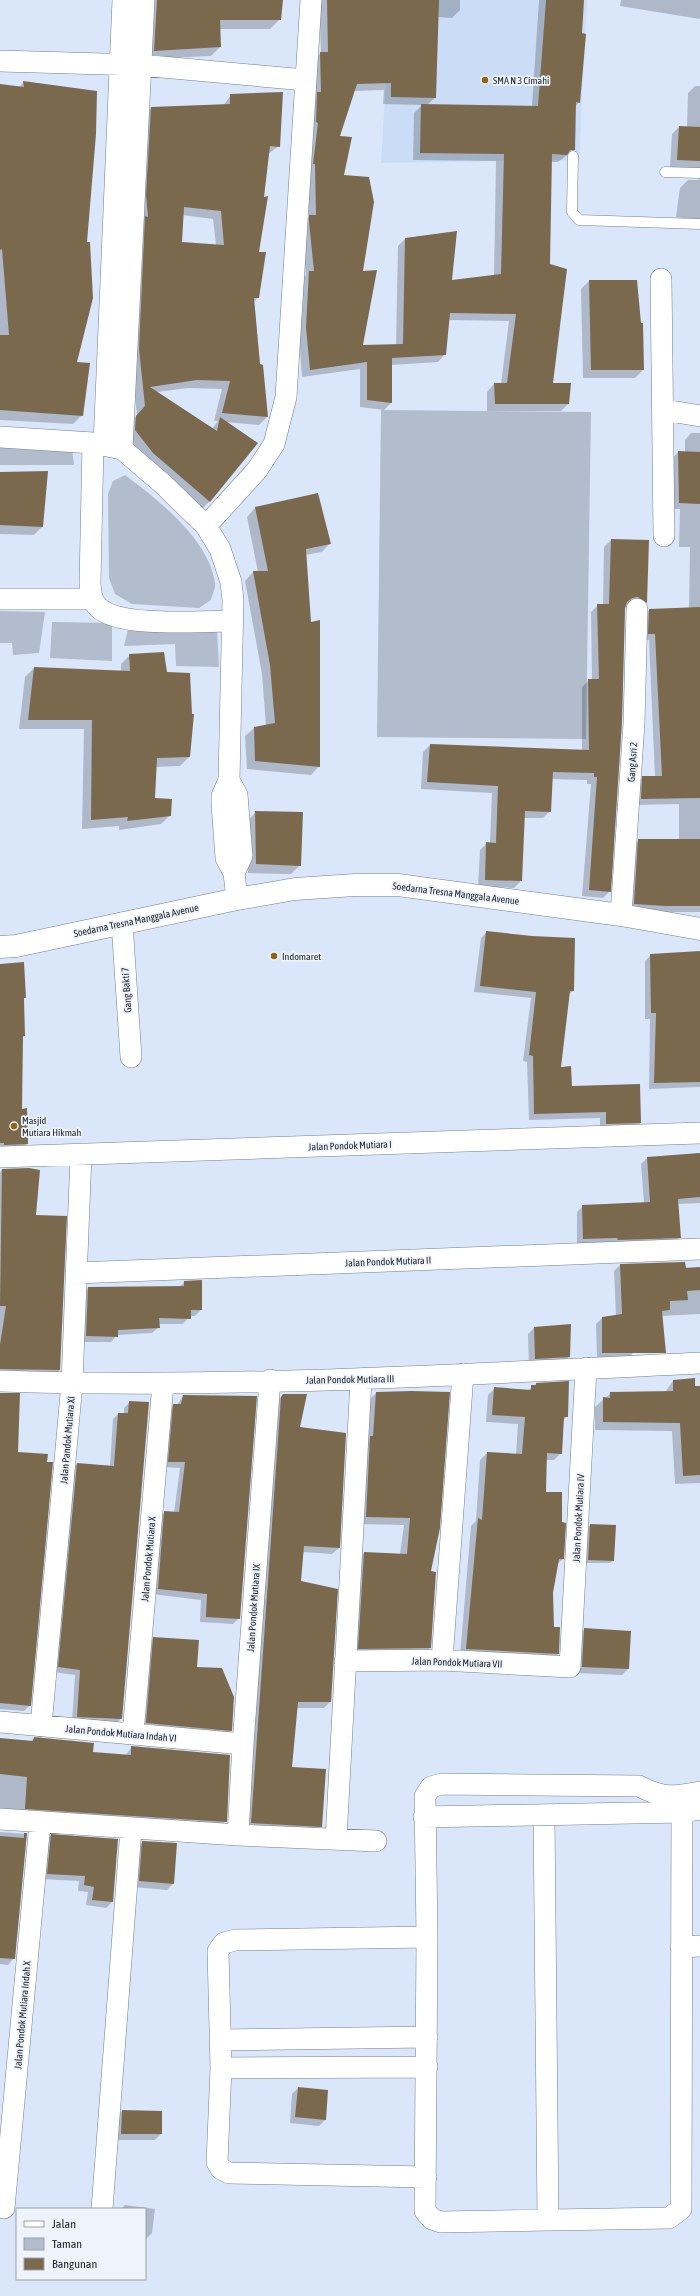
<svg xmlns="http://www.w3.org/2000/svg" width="700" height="2296" viewBox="0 0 700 2296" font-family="'Asap Condensed',sans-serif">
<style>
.built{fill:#cbdcf6}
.green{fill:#b1bccd}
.shadow{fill:#0003;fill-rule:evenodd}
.building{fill:#7b694e;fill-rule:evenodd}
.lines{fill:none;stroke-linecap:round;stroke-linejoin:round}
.lane-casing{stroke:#737e90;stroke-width:11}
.street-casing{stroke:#737e90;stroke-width:22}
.secondary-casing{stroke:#737e90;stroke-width:23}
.lane{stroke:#fff;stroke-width:10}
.street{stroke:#fff;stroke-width:21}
.secondary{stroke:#fff;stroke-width:22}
.poi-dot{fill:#91650f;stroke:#eff4fc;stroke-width:1.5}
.labels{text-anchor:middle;stroke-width:3.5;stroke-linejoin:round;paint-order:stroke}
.poi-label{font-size:10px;fill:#1d2128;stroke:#eff4fc;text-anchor:start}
.street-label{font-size:10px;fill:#1d2128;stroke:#eff4fc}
</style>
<rect width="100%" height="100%" fill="#dae7fb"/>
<!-- built -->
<path class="built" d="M391,0H587L579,160L381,163Z"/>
<!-- green -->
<path class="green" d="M381,410L591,412L586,739L377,737Z
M0,447L72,449L74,465H0Z
M125,475C158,500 209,539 215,583C216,588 212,595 211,600L199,608L132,604L115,594L109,578L108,494L113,481Z
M0,611L45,612L39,653L13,655L12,643H0Z
M52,622L112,623V661L50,658Z
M128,629L217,630L219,667L176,666L175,644L124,646Z"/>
<!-- shadow -->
<path class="shadow" d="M149,0H282L280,19L270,29H219L220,47L211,56L145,59Z
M319,0H460V10L452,18L438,17L435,98L427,105L532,106L539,0H583L579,102L575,107L574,150L558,162H551L549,264L552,384L568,404L561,411H487V392L494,384H501L509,321L448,320L445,354L438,362L391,365V403L384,410L360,407V369L302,377L299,335L302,280L306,275L302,230V224L309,217L308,171L313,61L321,53ZM384,90L383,104L422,105L414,113L413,160L496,161L494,276L451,282L405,239L398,246L396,345L362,346L338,137L354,91Z
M621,0H700V19L620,6Z
M24,82L76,363L82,415L73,424L0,420V85L18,88Z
M695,86H700V220L676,217L680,188L688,180H699L696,174L670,167L672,134L679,127H687L688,93Z
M231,95L279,146L268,154L258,253V297L254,302L260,365L267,417L259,425L225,422L209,502L201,510L145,461L127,438L128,425L137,415L131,358L143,116L151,108L223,106ZM182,215L213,219L216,245L181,243ZM188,388L222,389L214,421H218L212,429L157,392Z
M589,281H636L643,370L635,378H583L581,289Z
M691,433H700V912H658L628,910L632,846L639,840H679V804L635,805L636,784L643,777H655L649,640H642L643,617L649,610L689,609L690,547H679L680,509H673L672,459L678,452H685V440Z
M0,473L42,527L34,535L0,534Z
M255,508L330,543L322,552L305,555L319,766L311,775L247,769L245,736L254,728L266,726L262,674L245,581L253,572H258L247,517Z
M611,540L646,602L639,609L630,604L625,605L624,609L610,891L603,898L582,896L591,784H587V780L551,779L550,811L543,818H523L521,881L514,888L478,886L480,850L487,843H490L492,793L421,789L423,752L430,745L582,751V687L589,680H592L591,612L598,605H603L604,547Z
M130,655L166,673L189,757L180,766L156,767L154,799L170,815L161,824L119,830V826L82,829L84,729H19L25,677L34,668L121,672V664Z
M256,812L300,865L291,874L248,873L247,821Z
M487,932L573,991L569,994L560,1068L571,1087L640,1123L634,1129L600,1130V1118L529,1120L527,1062L523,1061L531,998L474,992L481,938Z
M700,952V1087L649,1089L650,1019H645V961L651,955Z
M0,969L25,997L23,1000L24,1036L22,1038L21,1110L27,1144L20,1150L0,1151Z
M700,1153V1203L678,1204L680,1237L673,1243L577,1245V1212L583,1206L644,1203L641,1164L647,1158Z
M2,1170L39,1171L35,1216L60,1370L53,1376L0,1375V1172Z
M620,1265L700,1268V1314L661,1316L629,1358L597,1359L596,1324L602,1318L616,1316L614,1271Z
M184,1282L201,1310L195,1316H190L183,1324H159V1327L152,1333L117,1335L111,1342H80L82,1294L88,1288L180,1287Z
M570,1325L569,1357L563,1363L529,1365L528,1334L534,1328Z
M673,1381L700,1387V1483L675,1484L672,1431L595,1430V1407L611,1393L665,1392Z
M536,1384L567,1416L563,1421L561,1453L554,1460H546L545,1493L563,1559L557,1564L552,1592L553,1628L558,1654L551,1661L460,1656L471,1526L476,1521L480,1460L487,1453L516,1455L518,1424L486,1422L488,1395L495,1388L527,1391Z
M0,1393L19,1394L17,1453L30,1705L24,1711L0,1709Z
M376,1393L430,1572V1648L423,1655L352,1656L357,1561L364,1553L400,1554L404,1525L359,1524L369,1400Z
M283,1395L299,1428L339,1548L332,1554L302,1552L300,1582L330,1702L324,1708H297L291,1768L321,1826L314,1832L245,1829L276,1402Z
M183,1396L239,1618L233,1624L200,1622L201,1600L152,1594L159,1518L165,1512L174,1513L180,1468L163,1467L168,1411L174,1405H177Z
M130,1402L121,1718L116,1724L72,1722L75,1675L53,1672L72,1470L77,1464L110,1466L113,1419L118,1414H124V1408Z
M590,1525L613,1561L610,1563H585L587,1528Z
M584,1630L628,1669L622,1675L576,1673L578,1636Z
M154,1638L196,1668L231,1731L225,1737L140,1729L148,1644Z
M34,1738L92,1753L125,1756L132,1747L226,1821L219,1827L0,1813V1739L31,1741Z
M0,1832L26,1834L14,1958L8,1965L0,1964Z
M51,1835L112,1902L106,1908L86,1905L88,1892L78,1891L79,1881L42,1879L45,1842Z
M143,1842L173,1884L167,1890L133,1887L136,1848Z
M298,2088L325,2120L319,2126L290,2123L292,2094Z
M122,2111L161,2112V2134L155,2140H115L116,2117Z
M125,2205L155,2209L152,2233L146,2239L145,2209H121Z"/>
<!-- building -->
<path class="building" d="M157,0H283L281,20H220L221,47L154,51Z
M327,0H439L436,98L391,97V83L357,84L340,136L352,137L344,175L369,177L374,202L363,271L377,270L363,345L403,344L405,238L457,231L452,280L501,274L504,154L420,153L421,104L538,106L546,0H584L582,33L586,34L580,103L576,102L575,150H570L567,155L552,154L550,264L567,269L553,383H571L569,404H495L494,383H507L516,314L450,313L446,355L392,358V403L367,400V362L310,370L306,327L309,271H314L309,222V215H316L315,164H313L318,123L316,122L317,92H321L320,52H328Z
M23,81L97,91L96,134L87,242H90L93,298L77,362L90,363L83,416L0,410V335H9L2,249L0,250V84L24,87Z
M283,92L280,147L270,146L264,197L268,196L259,252H266L259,298H254L260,364L263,365L268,417L222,413L230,381L197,380L150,387L217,431L220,417L258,443L210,502L153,453L135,430L136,416L145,406L139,349L145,216L148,217L146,195L151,107L230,104V94ZM184,207L221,211L224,245L182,242Z
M679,126L700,127V161L677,160Z
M589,280H637L641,323H643L644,370H591Z
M678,451L700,452V504L679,503Z
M48,471L43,527L0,525V472Z
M318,493L331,544L306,549L311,622L320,620V767L255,761L254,727L275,723L270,665L253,571H268L255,507Z
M611,539L649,540L647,603L638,597L632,598L627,602L625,609L622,722L611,892L589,890L597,777H594V773L553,772L551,812L525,811L522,881L485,880L486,842L496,843L498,786L427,782L430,744L589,750L588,679H599L597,604H609Z
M700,607V798L641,799L642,776H662L655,634H648L649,609Z
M164,652L167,672L190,673L192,714H194L190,757L157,758L155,798L172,799L171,816L127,821L128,817L91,820L92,720H28L34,667L130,671L129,654Z
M255,811L303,812L301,866L256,864Z
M638,839H700V906H665L634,904Z
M486,931L532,936L575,938L574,991H570L561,1067L571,1066L572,1086L640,1084L641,1123L606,1124V1112L534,1114L533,1056L529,1055L536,992L480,986Z
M700,951V1082L654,1083L656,1013H651L650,954Z
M24,962L26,998H24L25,1036H23L22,1109L27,1108L28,1144L4,1145V1143H0V964Z
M700,1153V1197L678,1199L681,1238L618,1240L617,1238L583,1239L582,1205L650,1202L647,1157Z
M29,1168L40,1170L36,1215L67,1216L60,1370L0,1369V1345L6,1306H0L2,1169Z
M682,1262H685L686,1268L700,1267V1290L687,1291L688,1300L670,1301V1310L662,1311L666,1353H602V1317L622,1314L620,1264Z
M202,1280V1310H191V1319L159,1318L160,1328L118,1330V1337L86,1336L88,1287L184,1286V1281Z
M571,1324L570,1357L535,1359L534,1327Z
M695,1378V1386H700V1475L683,1476L680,1423L603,1422V1397L610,1398V1392L673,1391V1380Z
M569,1381L568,1417H564L562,1454L547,1453L546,1492H562V1522L566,1523L564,1559H559L553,1593L554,1627H560L559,1654L466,1649L478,1518L482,1520L487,1452L522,1454L525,1417L492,1415L494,1387L531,1390V1385H536V1383Z
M411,1391L450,1392L440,1528L431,1571L436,1572L431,1648L358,1649L364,1552L407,1554L410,1518L366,1517L370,1436H373L376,1392Z
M0,1393H20L18,1452L48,1454L47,1462H53L31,1706L0,1703Z
M283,1394H307L300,1427L346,1433L340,1548L304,1546L301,1581L338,1589L331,1702H298L292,1767L326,1769L322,1827L251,1823L281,1397Z
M183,1395L257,1396L240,1619L206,1617L207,1594L158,1589L164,1511L179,1512L185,1462H168L173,1404H181Z
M129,1401L149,1402L122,1719L77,1717L80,1670L58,1667L77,1463L114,1466L118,1413H128Z
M590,1524L616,1525L614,1561L588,1560Z
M584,1628L631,1631L629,1669L582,1667Z
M153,1637L199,1640L197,1667L222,1668L234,1697L232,1731L146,1723Z
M34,1737L94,1743L93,1752L131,1755V1746L230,1755L227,1822L25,1809L27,1777L0,1774V1738L33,1741Z
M24,1833H27L15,1959L0,1958V1836L24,1838Z
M51,1834L118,1839L113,1902L92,1900L94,1887L84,1885L85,1876L47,1874Z
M142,1841L177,1843L174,1884L139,1881Z
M298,2087L328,2090L326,2120L295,2117Z
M122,2110L162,2111V2134H121Z"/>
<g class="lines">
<!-- lane casing -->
<g class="lane-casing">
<path id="lane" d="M573,156L572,212L579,220L700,224
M665,172L700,173"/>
</g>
<!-- street casing -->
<g class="street-casing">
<path id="street" d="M0,61L140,65L305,80
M661,279L664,536
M664,410L700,416
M0,437L93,443L122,449L163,484L206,526L220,549L231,582L233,600L229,780L222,796V804L226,858L234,873L237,899
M93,443L90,583C91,593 91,601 99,608C121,628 202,621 232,621
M104,444L123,0
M122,449L144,0
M206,526L257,470L274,444L286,397L311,0
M0,599H92
M229,780L237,795L242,856L234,873
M621,915L634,723L637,609
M122,923L131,1057
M0,1157L700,1133
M76,1273L700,1249
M0,1381C233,1389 467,1374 700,1363
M442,1660L463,1374
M345,1661L442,1660L570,1667L586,1368
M0,1722L243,1744
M41,1726L72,1383L81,1155
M133,1734L163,1384
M682,1796L681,2209L669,2218L441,2222L432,2219L425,2211L427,1937L425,1796L431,1787L442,1784L639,1786C664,1799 673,1797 700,1792
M544,1816L548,2219
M424,1817L683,1812L700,1809
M0,1819L238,1835L376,1841
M238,1835L243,1744L270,1380
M336,1839L361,1380
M681,1947L700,1946
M220,2040L427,2037
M221,2068L427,2067
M426,2177L229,2173L221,2169L217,2162L221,2068L218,1951L224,1943L235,1940L427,1937
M4,2208L40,1823
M102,2209L131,1829"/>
</g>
<!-- secondary casing -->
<g class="secondary-casing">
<path id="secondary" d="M0,947L16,946L237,899L295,889L355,885H398L621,915L700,929"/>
</g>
<!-- lane -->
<use href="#lane" class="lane"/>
<!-- street -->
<use href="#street" class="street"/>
<!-- secondary -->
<use href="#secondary" class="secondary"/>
</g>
<!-- markers -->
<g class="poi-dot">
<circle cx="485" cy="80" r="4"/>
<circle cx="274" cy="956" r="4"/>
<circle cx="14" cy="1126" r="4"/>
</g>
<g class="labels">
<!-- poi labels -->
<g class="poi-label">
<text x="493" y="84">SMA N 3 Cimahi</text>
<text x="282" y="960">Indomaret</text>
<text x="22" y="1124">Masjid<tspan x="22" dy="12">Mutiara Hikmah</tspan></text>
</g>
<!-- street labels -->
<g class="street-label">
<text transform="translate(632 762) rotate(-86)" y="4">Gang Asri 2</text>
<text transform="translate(456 893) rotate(7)" y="4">Soedarna Tresna Manggala Avenue</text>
<text transform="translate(136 920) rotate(-12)" y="4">Soedarna Tresna Manggala Avenue</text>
<text transform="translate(126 990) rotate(-94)" y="4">Gang Bakti 7</text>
<text transform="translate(350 1145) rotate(-2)" y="4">Jalan Pondok Mutiara I</text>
<text transform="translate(388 1261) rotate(-2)" y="4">Jalan Pondok Mutiara II</text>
<text transform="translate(350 1379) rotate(-1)" y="4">Jalan Pondok Mutiara III</text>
<text transform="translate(67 1440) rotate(-85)" y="4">Jalan Pandok Mutiara XI</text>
<text transform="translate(578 1518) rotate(-87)" y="4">Jalan Pondok Mutiara IV</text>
<text transform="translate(148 1559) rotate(-85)" y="4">Jalan Pondok Mutiara X</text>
<text transform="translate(253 1608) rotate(-86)" y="4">Jalan Pondok Mutiara IX</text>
<text transform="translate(457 1662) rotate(2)" y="4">Jalan Pondok Mutiara VII</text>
<text transform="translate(121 1733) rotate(5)" y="4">Jalan Pondok Mutiara Indah VI</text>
<text transform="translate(22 2015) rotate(-85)" y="4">Jalan Pondok Mutiara Indah X</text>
</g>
</g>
<!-- legend -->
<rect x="16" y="2208" width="130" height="72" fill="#eff4fc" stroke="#9ba0a7"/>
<rect x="24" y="2221" width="20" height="6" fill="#ffffff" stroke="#9ba0a7"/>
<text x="52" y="2228" font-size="12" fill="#1d2128">Jalan</text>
<rect x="24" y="2238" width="20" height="12" fill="#b1bccd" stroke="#9ba0a7"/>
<text x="52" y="2248" font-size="12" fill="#1d2128">Taman</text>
<rect x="24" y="2258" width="20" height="12" fill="#7b694e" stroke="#9ba0a7"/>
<text x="52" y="2268" font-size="12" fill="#1d2128">Bangunan</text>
</svg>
